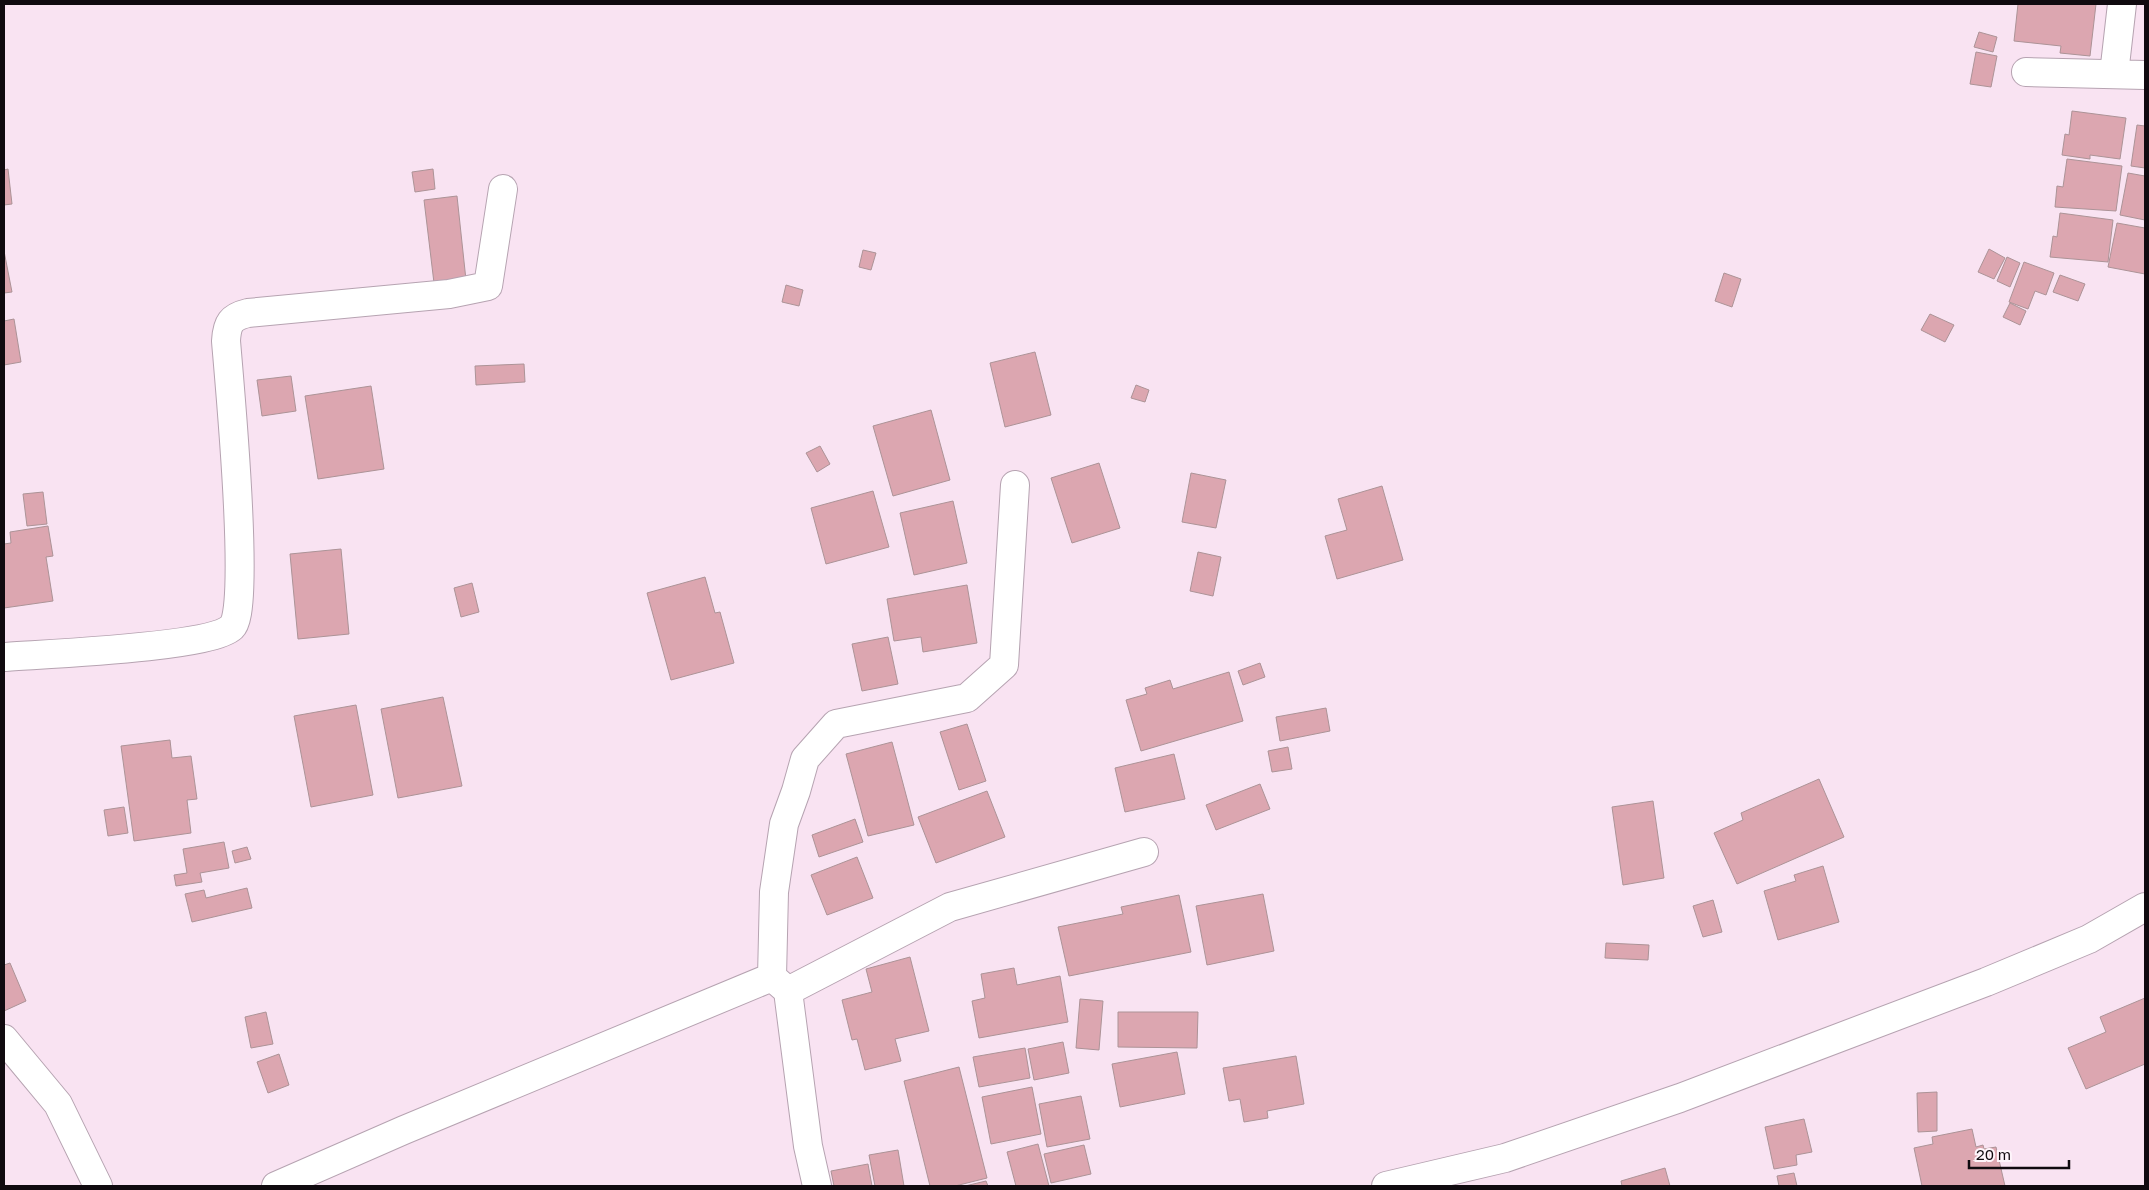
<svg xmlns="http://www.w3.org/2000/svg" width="2149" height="1190" viewBox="0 0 2149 1190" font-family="'Golos Text',sans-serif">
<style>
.building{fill:#dca6b0;stroke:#ac9397}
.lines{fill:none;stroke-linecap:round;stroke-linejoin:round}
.minor-casing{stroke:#b6a3b1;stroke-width:30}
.minor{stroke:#fff;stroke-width:28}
</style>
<rect width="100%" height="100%" fill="#f9e3f2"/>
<!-- building -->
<path class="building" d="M2018,4H2096L2090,56L2060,53L2061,46L2014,41Z
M1979,32L1997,37L1993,52L1974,47Z
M1976,52L1997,56L1991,87L1970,84Z
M2072,111L2126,118L2120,159L2090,155V159L2062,155L2065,134L2069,135Z
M2137,125L2145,126V168L2131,166Z
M2067,159L2122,166L2116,211L2055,207L2057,186L2063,187Z
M8,169L12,204L4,205V170Z
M433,169L435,189L415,192L412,172Z
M2128,173L2145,176V220L2120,215Z
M457,196L466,280L434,283L424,200Z
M2060,213L2113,220L2108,262L2050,257L2053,236L2057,237Z
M2117,223L2145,228V274L2108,267Z
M1989,249L2005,258L1994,279L1978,272Z
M863,250L876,253L871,270L859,267Z
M4,251L12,292L4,293Z
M2007,257L2020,263L2010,287L1997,281Z
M2024,262L2054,273L2046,295L2035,291L2028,309L2009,302Z
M1724,273L1741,279L1732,307L1715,301Z
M2060,275L2085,284L2078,301L2053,292Z
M786,285L803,290L799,306L782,302Z
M2010,303L2026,311L2020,325L2003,317Z
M1930,314L1954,325L1945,342L1921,330Z
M14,319L21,362L4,365V321Z
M1035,352L1051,415L1005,427L990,363Z
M524,364L525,382L476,385L475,366Z
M291,376L296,411L262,416L257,380Z
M1136,385L1149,390L1145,402L1131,398Z
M371,386L384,469L318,479L305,396Z
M931,410L950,480L893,496L873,426Z
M820,446L830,464L817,472L806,453Z
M1099,463L1120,528L1072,543L1051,478Z
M1191,473L1226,480L1216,528L1182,522Z
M1382,486L1403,560L1337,579L1325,536L1347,530L1338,499Z
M873,491L889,547L826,564L811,508Z
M43,492L47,524L27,526L23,494Z
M953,501L967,563L914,575L900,513Z
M48,526L53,556L46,557L53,601L4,608V544L11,543L10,532Z
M341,549L349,634L298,639L290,554Z
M1198,552L1221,557L1213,596L1190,591Z
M705,577L715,613L720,612L734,663L671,680L647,593Z
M472,583L479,612L461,617L454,588Z
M967,585L977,643L923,652L921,637L894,641L887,599Z
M888,637L898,684L862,691L852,644Z
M1260,663L1265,677L1243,685L1238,671Z
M1229,672L1243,721L1141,751L1126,700L1147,694L1145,688L1170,680L1173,689Z
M443,697L462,786L398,798L381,709Z
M356,705L373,795L311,807L294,716Z
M1326,708L1330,731L1280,741L1276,717Z
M967,724L986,781L959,790L940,732Z
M170,740L172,758L191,756L197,799L187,800L191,833L134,841L121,746Z
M892,742L914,825L868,836L846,754Z
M1288,747L1292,769L1272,772L1268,751Z
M1174,754L1185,799L1125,812L1115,768Z
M1819,779L1844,837L1737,884L1714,833L1743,820L1741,813Z
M1260,784L1270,809L1216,830L1206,805Z
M987,791L1005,837L936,863L918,817Z
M1653,801L1664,878L1623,885L1612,807Z
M124,807L128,833L108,836L104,810Z
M855,819L863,842L819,857L812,835Z
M224,842L229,868L200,873L202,882L176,886L174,875L187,873L183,849Z
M247,847L251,859L235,863L232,851Z
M857,857L873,898L827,915L811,875Z
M1823,866L1839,922L1778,940L1764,891L1796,881L1794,875Z
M247,888L252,908L192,922L185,894L204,890L206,898Z
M1263,894L1274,951L1207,965L1196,906Z
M1179,895L1191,952L1069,976L1058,927L1123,914L1121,907Z
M1713,900L1722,932L1703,937L1693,906Z
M1606,943L1649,945L1648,960L1605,958Z
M910,957L929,1031L895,1039L901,1061L865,1070L857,1039L852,1040L842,1000L872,992L866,969Z
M10,963L26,1001L4,1011V965Z
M1014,968L1017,985L1060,976L1068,1022L979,1038L972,1001L985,998L981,974Z
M2145,998V1064L2086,1089L2068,1048L2106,1032L2100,1017Z
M1080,999L1103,1001L1099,1050L1076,1048Z
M266,1012L273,1044L251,1048L245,1017Z
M1118,1012H1198L1197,1048L1118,1047Z
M1063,1042L1069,1073L1034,1080L1028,1049Z
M1025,1048L1030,1078L979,1087L973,1057Z
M1177,1052L1185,1094L1120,1107L1112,1064Z
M279,1054L289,1085L268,1093L257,1062Z
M1296,1056L1304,1104L1267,1111L1268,1118L1244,1122L1240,1099L1229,1101L1223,1068Z
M959,1067L987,1178L955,1186H930L904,1081Z
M1032,1087L1041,1134L991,1144L982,1097Z
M1937,1092V1131L1918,1132L1917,1093Z
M1081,1096L1090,1139L1047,1147L1039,1104Z
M1804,1119L1812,1152L1796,1155L1797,1165L1774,1169L1765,1127Z
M1972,1129L1976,1147L1983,1145L1984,1149L1996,1147L2005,1186H1922L1914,1148L1933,1144L1932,1137Z
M1038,1144L1049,1186H1016L1007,1152Z
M1084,1145L1091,1174L1051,1183L1044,1154Z
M898,1150L904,1186H875L869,1155Z
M868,1164L872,1186H834L831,1171Z
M1665,1168L1670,1186H1622L1621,1181Z
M1794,1173L1797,1186H1779L1777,1176Z
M986,1181L988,1186H965Z"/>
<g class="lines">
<!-- minor casing -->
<g class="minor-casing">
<path id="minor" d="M2026,72L2145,75
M2114,74L2122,4
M4,657C42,654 210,648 232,627C251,610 229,378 226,341C227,323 231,317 248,313L449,294L488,286L503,189
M788,991L950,907L1144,852
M4,1039L58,1104L98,1186
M276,1186L404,1130L772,977
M817,1186L808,1146L788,991L772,977L774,892L784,824L796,791L805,759L836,724L967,698L1004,665L1015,485
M1386,1186L1505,1158L1680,1098L1986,982L2089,939L2145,907"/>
</g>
<!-- minor -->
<use href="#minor" class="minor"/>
</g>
<!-- border -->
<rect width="2149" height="1190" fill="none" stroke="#100a0f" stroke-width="10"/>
<!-- scale -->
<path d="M1969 1160v8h100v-8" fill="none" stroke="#100a0f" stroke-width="2.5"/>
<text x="1976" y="1160" font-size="15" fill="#100a0f" stroke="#fef5fb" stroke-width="4" paint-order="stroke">20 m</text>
</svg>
